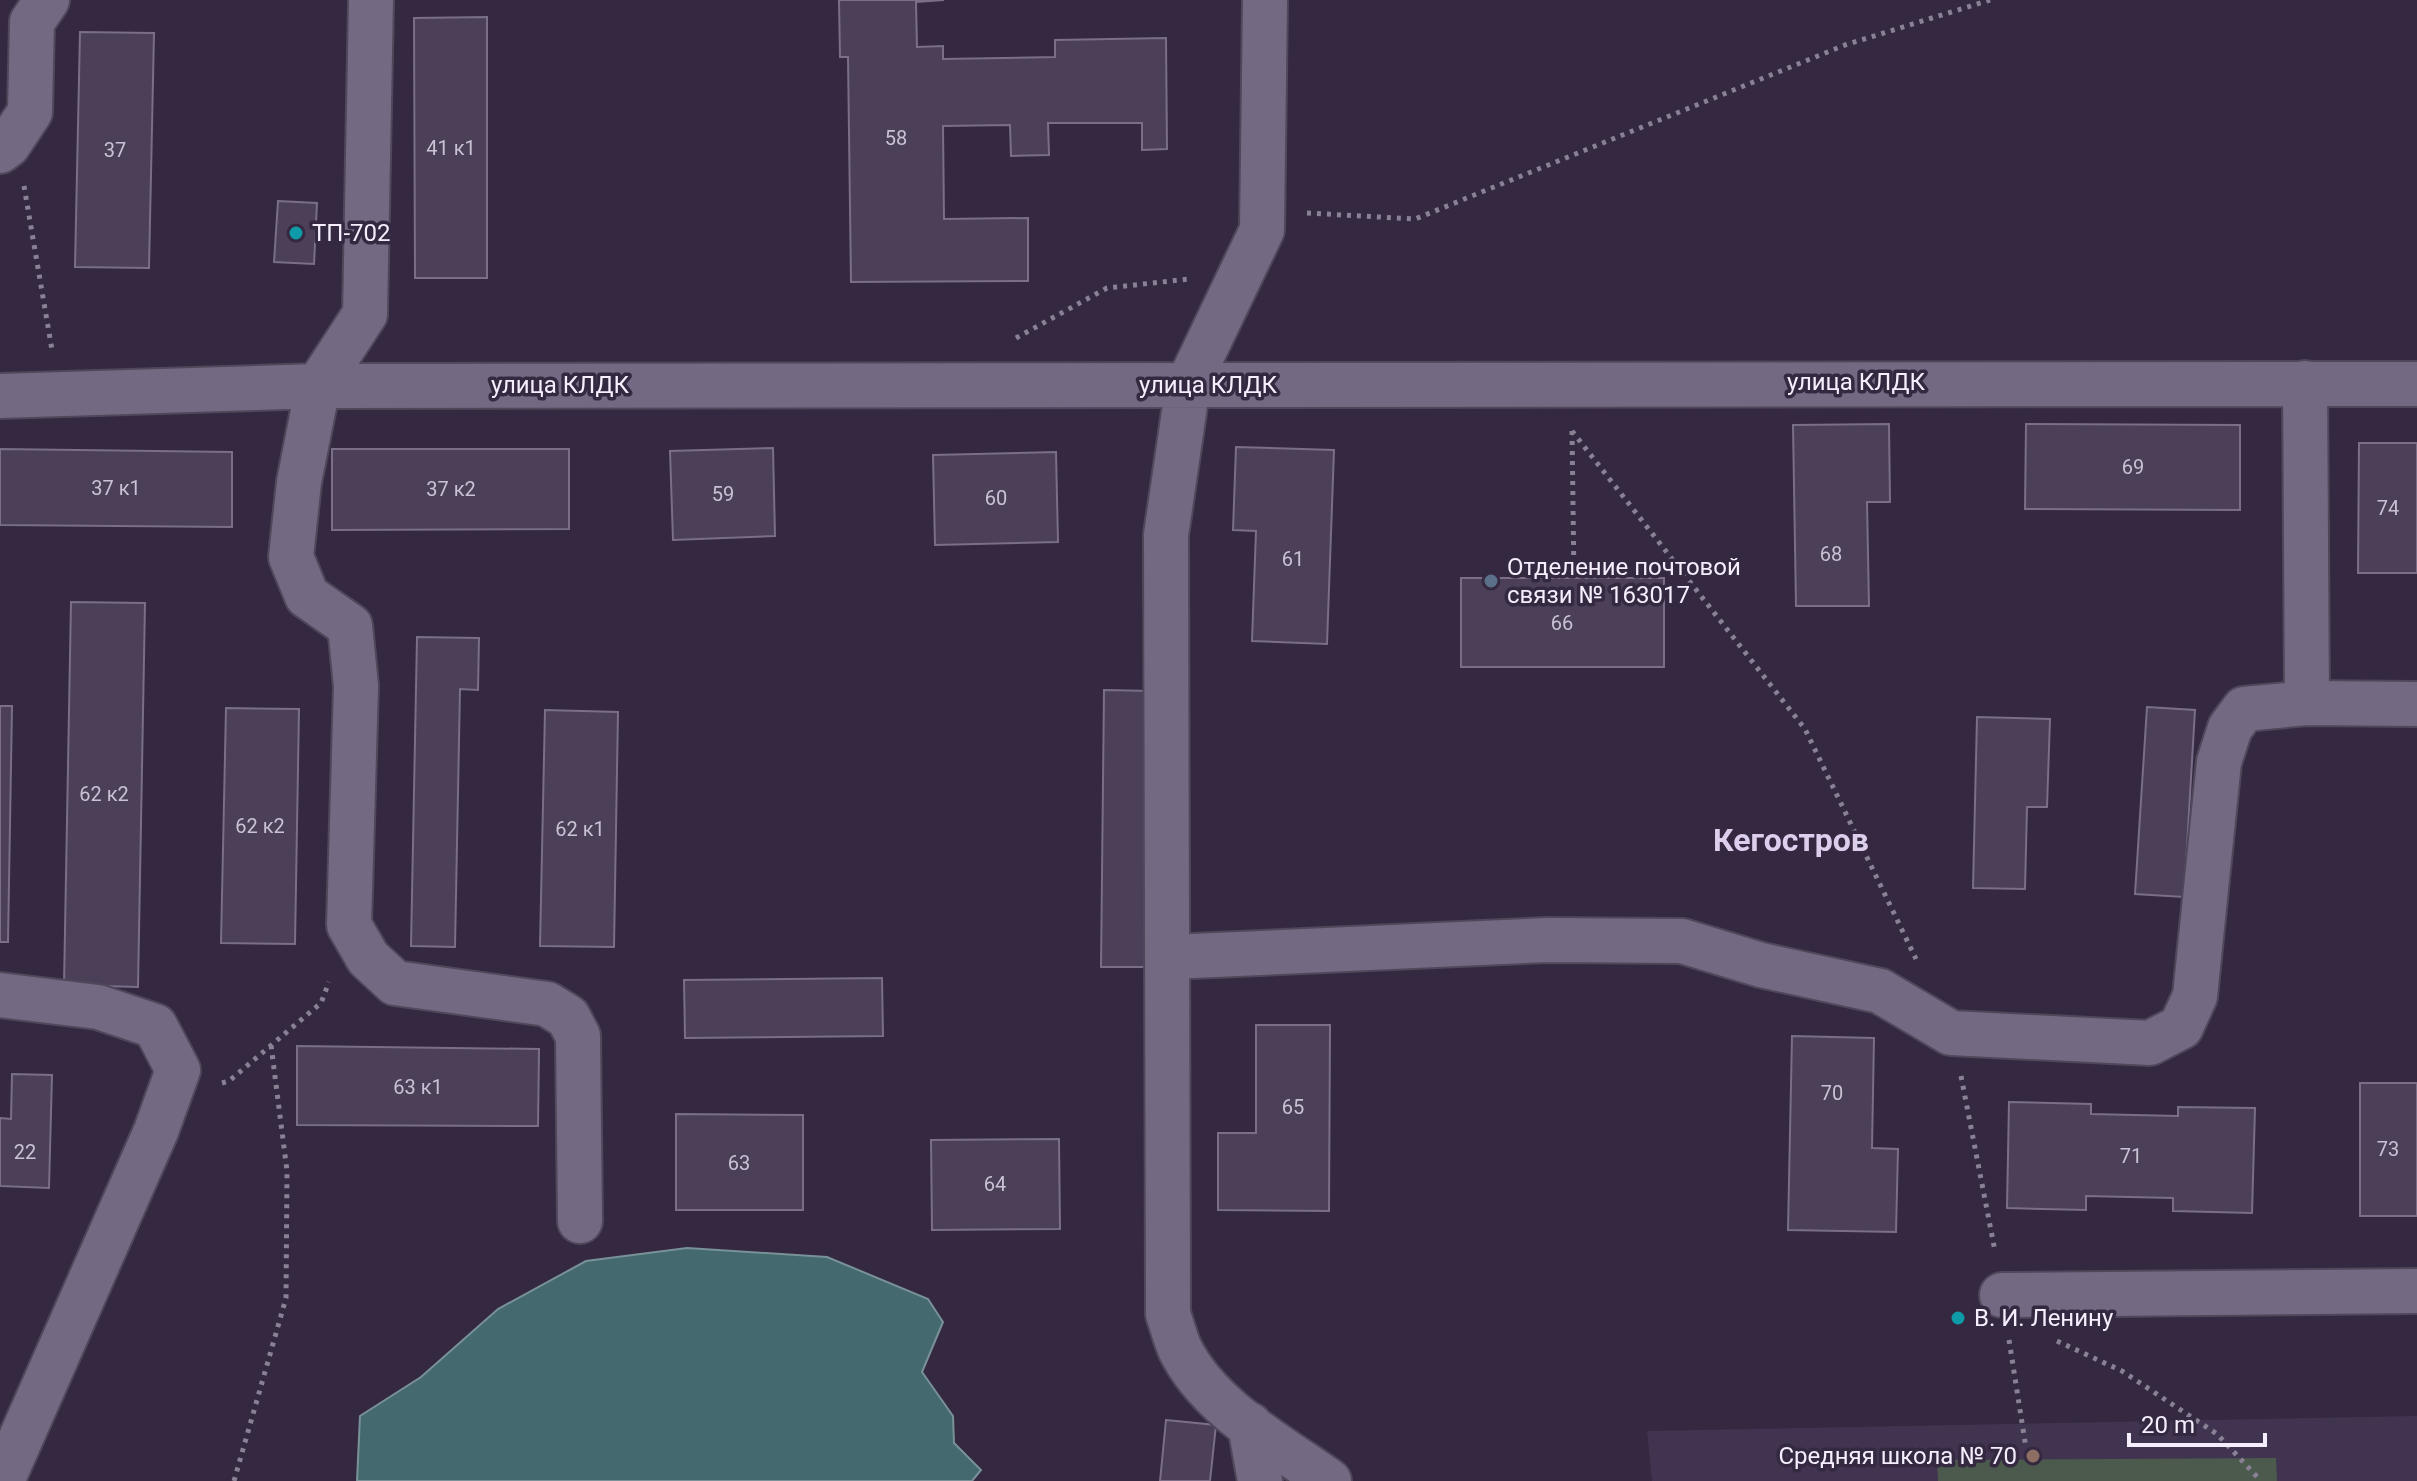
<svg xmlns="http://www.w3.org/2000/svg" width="2417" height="1481" viewBox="0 0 2417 1481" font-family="Roboto,sans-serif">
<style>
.built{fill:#413450}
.green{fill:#4b5a4d}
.water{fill:#44696e;stroke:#799199;stroke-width:2}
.building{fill:#4b4058;stroke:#7a6e88;stroke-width:2}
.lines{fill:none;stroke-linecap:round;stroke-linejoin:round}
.minor-casing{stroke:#50475a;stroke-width:48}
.path{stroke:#8a8195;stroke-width:5;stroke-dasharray:4 6;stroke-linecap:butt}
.minor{stroke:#746982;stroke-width:44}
.culture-dot{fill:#0f9aa8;stroke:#342940;stroke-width:3}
.service-dot{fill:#5c6f8a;stroke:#342940;stroke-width:3}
.education-dot{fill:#8d6e63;stroke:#342940;stroke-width:3}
.labels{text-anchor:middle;stroke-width:7;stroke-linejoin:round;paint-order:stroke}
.number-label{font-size:20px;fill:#cac2d4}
.poi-label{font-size:24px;fill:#f4eefd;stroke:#342940;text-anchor:start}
.street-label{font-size:24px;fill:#f4eefd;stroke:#342940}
.district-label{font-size:32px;font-weight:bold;fill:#dccfed;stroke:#342940}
</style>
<rect width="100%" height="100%" fill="#342940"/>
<!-- built -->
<path class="built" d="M2417,1416V1481H1652L1647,1431Z"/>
<!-- green -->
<path class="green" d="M2276,1458L2277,1481H1938L1937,1460Z"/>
<!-- water -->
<path class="water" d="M687,1248L827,1257L928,1299L943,1322L922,1372L953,1416L954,1443L981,1470L972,1481H357L360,1416L421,1377L498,1309L586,1261Z"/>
<!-- building -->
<path class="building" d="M839,0H944L916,2L917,47L943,46V59L1055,57V40L1166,38L1167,149L1142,150V123H1048L1049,155L1011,156L1010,125L943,126L944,219L1028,218V281L851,282L848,57H840Z
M487,17V278H415L414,18Z
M80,32L154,33L149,268L75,267Z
M278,201L317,203L314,264L274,262Z
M1889,424L1890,502H1867L1869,606H1796L1793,425Z
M2026,424L2240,425V510L2025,509Z
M2359,443H2417V573H2358Z
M1236,447L1334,450L1327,644L1252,641L1256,531L1233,530Z
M773,448L775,536L673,540L670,451Z
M0,449L232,452V527L0,525Z
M332,449H569V529L332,530Z
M1056,452L1058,542L935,545L933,455Z
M1461,578H1664V667H1461Z
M71,602L145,603L138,987L64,985Z
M417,637L479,638L478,690L460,689L455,947L411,946Z
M1104,690L1152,691L1150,967H1101Z
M0,706H12L8,942H0Z
M2147,707L2195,710L2184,897L2135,894Z
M226,708L299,709L295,944L221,943Z
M545,710L618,712L614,947L540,946Z
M1977,717L2050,719L2047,807H2027L2025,889L1973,888Z
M882,978L883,1036L685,1038L684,980Z
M1256,1025H1330L1329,1211L1218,1210V1133H1256Z
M1792,1036L1874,1038L1872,1148L1898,1149L1896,1232L1788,1230Z
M297,1046L539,1049L538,1126L297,1125Z
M12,1074L52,1075L49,1188L0,1186V1118L11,1119Z
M2360,1083H2417V1216H2360Z
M2009,1102L2091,1104V1114L2178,1116V1107L2255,1108L2252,1213L2173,1211V1198L2086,1196V1210L2007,1208Z
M676,1114L803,1115V1210H676Z
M1059,1139L1060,1229L932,1230L931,1140Z
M1166,1420L1216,1425L1210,1481H1160Z"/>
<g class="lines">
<!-- minor casing -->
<g class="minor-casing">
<path id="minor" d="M371,0L365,314L318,386L299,482L291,557L307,596L350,626L356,686L349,925L368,958L395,983L547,1004L568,1017L578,1036L580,1221
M1265,0L1262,230L1188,385L1166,535L1168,1314C1172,1325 1175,1338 1180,1349C1208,1407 1278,1445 1329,1481
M0,151L8,145L30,112L32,22L47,0
M0,396L318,386L2417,384
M2307,703L2417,704
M1170,957L1547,940L1682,941L1761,965L1880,991L1951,1033L2150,1043L2181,1027L2195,996L2219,762L2230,728L2244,709L2307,703L2305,383
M0,995L98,1007L155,1026L178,1070L156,1131L2,1481
M2002,1295L2417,1291
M1250,1425L1260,1481"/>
</g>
<!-- path -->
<path class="path" d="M24,186L52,350
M1307,213L1415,219L1845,45L1990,0
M1016,338L1107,288L1189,279
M1572,431L1805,729L1916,959
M1572,431L1574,578
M1961,1076L1995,1251
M222,1083L229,1081L321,1003L329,982
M2009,1340L2026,1448
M2057,1341L2122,1371L2217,1434L2261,1481
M234,1481L286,1298L287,1171L271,1045"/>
<!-- minor -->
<use href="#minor" class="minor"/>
</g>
<!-- markers -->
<g class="culture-dot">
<circle cx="296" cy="233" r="8"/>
<circle cx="1958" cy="1318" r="8"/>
</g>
<circle class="service-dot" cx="1491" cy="581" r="8"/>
<circle class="education-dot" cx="2033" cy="1456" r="8"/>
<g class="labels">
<!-- number labels -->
<g class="number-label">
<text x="896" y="145">58</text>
<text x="451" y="155">41 к1</text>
<text x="115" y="157">37</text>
<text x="2133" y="474">69</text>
<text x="116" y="495">37 к1</text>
<text x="451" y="496">37 к2</text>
<text x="723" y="501">59</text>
<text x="996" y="505">60</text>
<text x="2388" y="515">74</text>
<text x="1831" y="561">68</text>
<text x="1293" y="566">61</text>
<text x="1562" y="630">66</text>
<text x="104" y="801">62 к2</text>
<text x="260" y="833">62 к2</text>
<text x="580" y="836">62 к1</text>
<text x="418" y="1094">63 к1</text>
<text x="1832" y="1100">70</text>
<text x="1293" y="1114">65</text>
<text x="2388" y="1156">73</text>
<text x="25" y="1159">22</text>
<text x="2131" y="1163">71</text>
<text x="739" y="1170">63</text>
<text x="995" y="1191">64</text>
</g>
<!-- poi labels -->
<g class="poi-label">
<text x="312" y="241">ТП-702</text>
<text x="1507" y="575">Отделение почтовой<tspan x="1507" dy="28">связи № 163017</tspan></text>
<text x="1974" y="1326">В. И. Ленину</text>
<text x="2017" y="1464" text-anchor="end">Средняя школа № 70</text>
</g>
<!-- street labels -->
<g class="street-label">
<text x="1856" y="390">улица КЛДК</text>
<text x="560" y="393">улица КЛДК</text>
<text x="1208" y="393">улица КЛДК</text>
</g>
<!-- district labels -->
<g class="district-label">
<text x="1791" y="851">Кегостров</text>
</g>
</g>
<!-- scale -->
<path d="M2129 1433v12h136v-12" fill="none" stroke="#f4eefd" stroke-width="4"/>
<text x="2141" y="1433" font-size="24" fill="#f4eefd" stroke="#342940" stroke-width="6" paint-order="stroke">20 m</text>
</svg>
